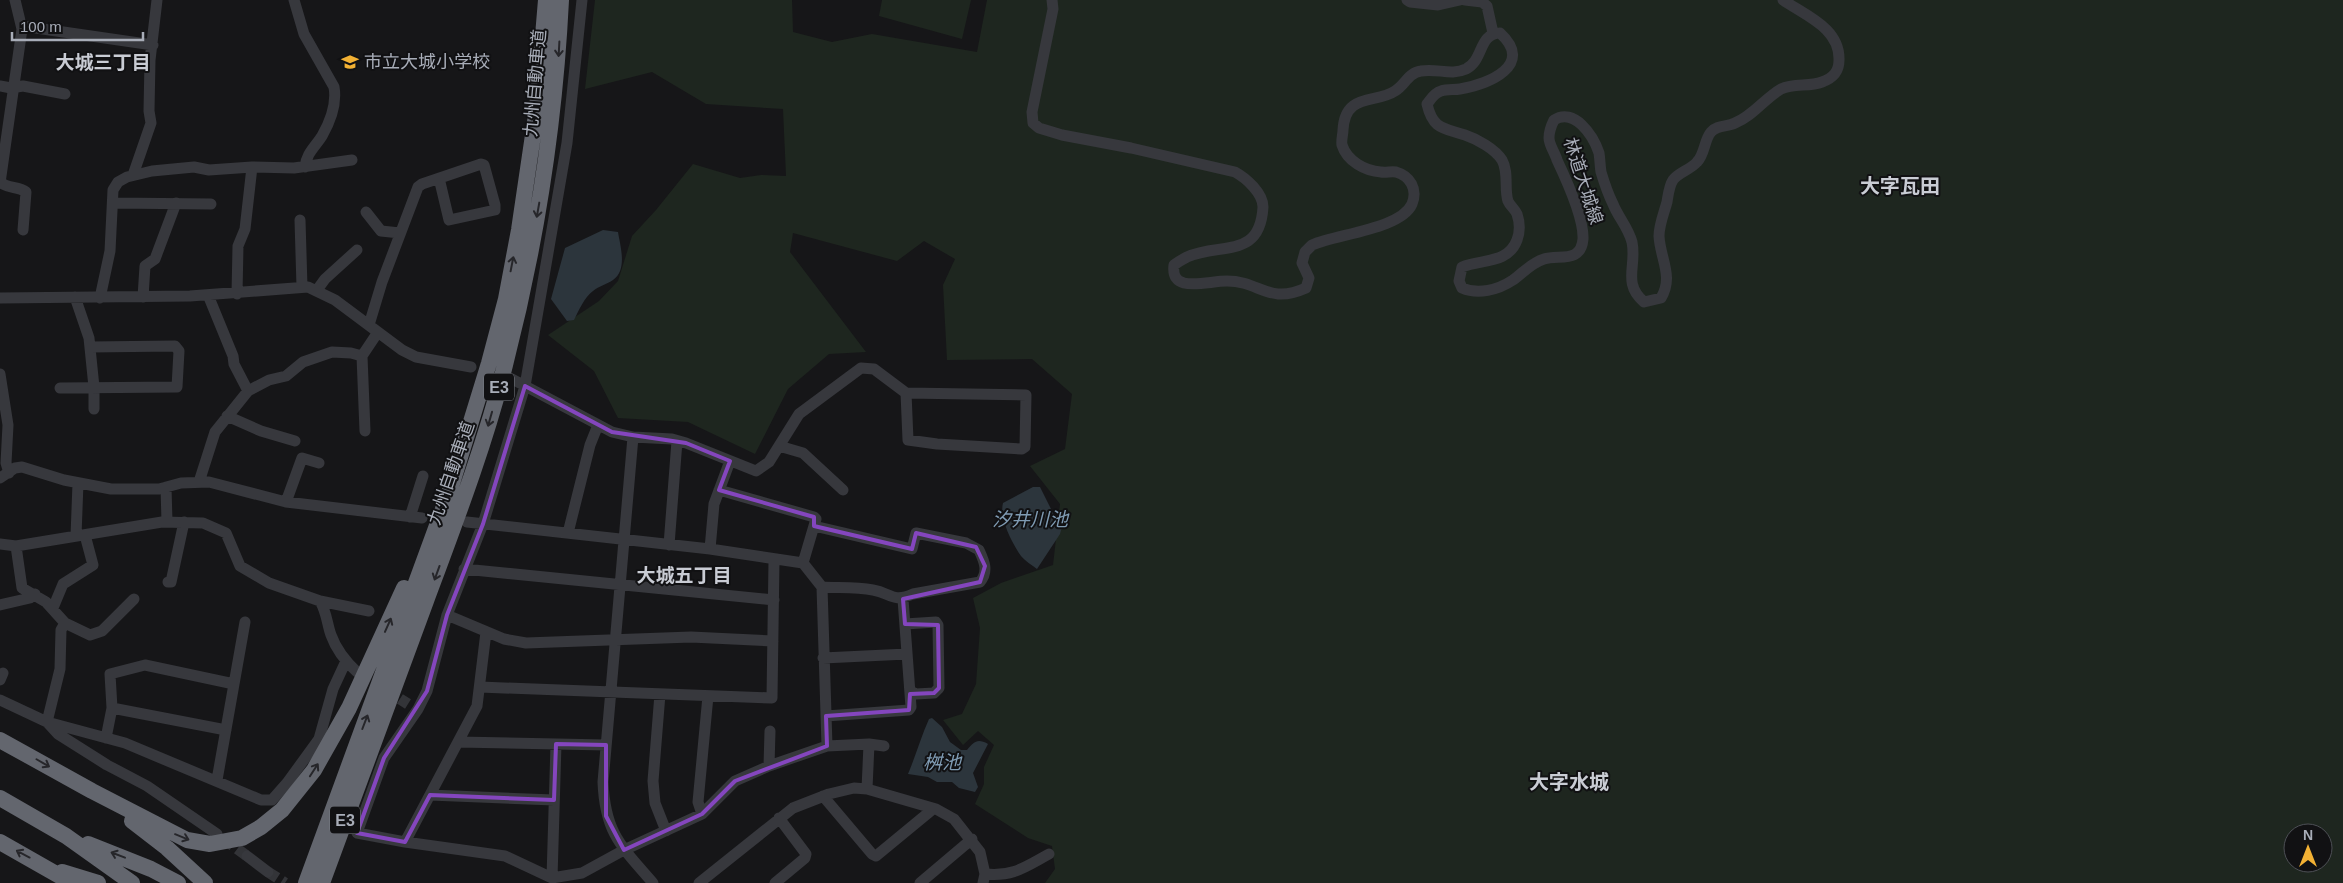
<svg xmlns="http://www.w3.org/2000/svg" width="2343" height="883" viewBox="0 0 2343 883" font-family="Arial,'Noto Sans JP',sans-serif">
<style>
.green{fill:#1e261f;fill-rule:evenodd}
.water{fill:#2c353c}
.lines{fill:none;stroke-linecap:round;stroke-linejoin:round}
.minor-tunnel{stroke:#333438;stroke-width:11;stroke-dasharray:11 5.5;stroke-linecap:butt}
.minor{stroke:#37383d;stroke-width:11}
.highway{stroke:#63666e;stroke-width:16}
.oneway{stroke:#26262a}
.marked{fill:none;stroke:#8446be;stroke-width:4;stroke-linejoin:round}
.labels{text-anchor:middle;stroke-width:4;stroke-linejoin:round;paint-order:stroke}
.shield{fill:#111113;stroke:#7b7e86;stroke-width:1}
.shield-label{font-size:16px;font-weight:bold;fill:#a8adb8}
.poi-label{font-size:18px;fill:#a8adb8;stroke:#111113;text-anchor:start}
.street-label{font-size:18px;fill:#a8adb8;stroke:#111113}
.neighbourhood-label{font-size:19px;font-weight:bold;fill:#c9ccd4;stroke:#111113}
.water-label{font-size:19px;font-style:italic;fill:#7f9bb3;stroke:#111113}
.quarter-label{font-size:20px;font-weight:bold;fill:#c9ccd4;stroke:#111113}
</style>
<rect width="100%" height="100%" fill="#161618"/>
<!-- green -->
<path class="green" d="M595,0H792L793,32L832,42L872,34L977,52L987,0H2343V883H1045L1055,869L1052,846L1028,838L975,804L984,784V767L994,745L978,731L963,745L943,720L962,714L976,684L980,628L973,598L1001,583L1053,565L1060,504L1030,466L1065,449L1072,394L1032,359L947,360L943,285L955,259L924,241L897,261L793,233L790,252L866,352L829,354L788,389L755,454L688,422L618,418L594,371L548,335L599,301L618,281L632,236L656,210L693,164L740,178L761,175L786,176L783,109L706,104L652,72L585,89ZM2293,833H2323V863H2293Z
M882,0H971L962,39L879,16Z"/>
<!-- water -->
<path class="water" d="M603,230L618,232C620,245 628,270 613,280C607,284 599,286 593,291C584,298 579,310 574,320L567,321L551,299L565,248Z
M1033,487H1040L1055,517L1054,522L1062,527L1060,534L1037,569C1032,565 1025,561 1021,556C1012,543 999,518 1003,503Z
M932,718L942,727L950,742L961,750H967C974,742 977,738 988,744L973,773L978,787L975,792L959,788L952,782H937L928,777L908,774C916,755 921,737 929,719Z"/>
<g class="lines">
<!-- minor-tunnel -->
<path class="minor-tunnel" d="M386,690L408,704
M224,839L247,856
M268,872L285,883"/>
<!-- minor -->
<path class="minor" d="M294,0L304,34L334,87C337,104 330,122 322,136C315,147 306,154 305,167
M582,0L567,143L525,386L483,524L447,615L427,691L418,709L384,758L357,833L405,842L505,856L552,878L582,873L624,850L702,814L735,781L769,766L827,746L869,744L884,746
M1052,0L1053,9L1032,112L1033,123L1039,128L1062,135L1131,148L1235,172C1246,178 1263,193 1263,207C1260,260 1220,242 1187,257C1183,259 1178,262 1174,265C1173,273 1174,280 1184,283C1196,286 1214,281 1227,281C1260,281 1268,305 1306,288L1309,278L1302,263L1305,252L1312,245C1337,234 1401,229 1412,204C1418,189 1410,176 1396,172C1391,171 1386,173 1381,172C1365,171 1347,161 1342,145C1341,141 1343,134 1343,130C1345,92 1376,104 1395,91C1405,85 1408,73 1421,71C1437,68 1451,76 1466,69C1484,60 1478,34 1500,33C1535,65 1489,84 1460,89C1454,90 1447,89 1441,91C1434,93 1431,99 1427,104C1433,130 1444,128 1465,135C1477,139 1495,149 1502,160C1509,172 1504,190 1508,201C1510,206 1515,209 1517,214C1520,223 1520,232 1517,240C1508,264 1482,259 1462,267L1459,281L1462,288C1478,295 1498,290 1513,280C1523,273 1531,263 1544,259C1558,254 1581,264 1583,239C1584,219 1566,179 1557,160C1555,153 1549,145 1549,138C1549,132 1551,126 1554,120C1574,107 1593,135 1599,153C1600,159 1600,166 1601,172C1604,182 1608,194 1613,204C1618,217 1628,227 1632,242C1637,266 1622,283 1644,302L1661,298C1674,277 1660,258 1659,236C1659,225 1664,213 1667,202C1668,196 1669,186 1673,180C1679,172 1690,170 1697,162C1705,154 1704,140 1711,132C1717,125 1727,127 1735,123C1753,116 1765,98 1781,89C1794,83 1809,87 1822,82C1833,78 1839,72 1839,60C1840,28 1806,16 1783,0
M1407,0L1410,2L1438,5L1460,0
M1465,0L1482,2L1487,6L1493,33
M22,26L153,45
M0,86L11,88L23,86L65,94
M133,175L151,123L149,111L150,60L157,0
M0,182C8,189 18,186 26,192L23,230
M0,183L22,29L15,0
M113,203L211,204
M366,212L381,231L400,233
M300,220L302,287
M317,290L325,279L357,250
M237,294L238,246L245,229L252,167
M208,295L233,356L234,364L248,391
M75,297L89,338L94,387V409
M143,297L145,266L155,259L176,203
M0,298L190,296L308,287L335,300L402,350L416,357L471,367
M100,298L110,251L113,190L118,182L127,177L152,171L194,167L209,170L252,167L294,168L352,160
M369,325L382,282L418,187L422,184L481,164L484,165L495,205V210L449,220L439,178
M0,374L8,425L6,463L9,473
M512,379L612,432L633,437L672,439L686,443L756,471L769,462L799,414L861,368L874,369L906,393L1026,395L1025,447L1022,449L937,444L908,440L906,393
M60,388L177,387L179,351L175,346L90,347
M227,416L261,431L295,441
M365,431L362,356L378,332
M633,437L603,782C605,833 621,846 653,883
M779,446L803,453L843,490
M0,478L15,468L22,467L64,480L111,489H159L181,483L209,482L286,502L422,518
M199,482L215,432L248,391L269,380L286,376L303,362L332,352L351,353L362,356
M166,487L167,522
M719,490L814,517L816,519L803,563
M286,502L302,458L319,463
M410,517L423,476
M467,522L710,549L803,563L822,587L827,746
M814,526L912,549L916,533L966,543L979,550C984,561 989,571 980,582L913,594C892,603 891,593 873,590C856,587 838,588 822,587
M568,533L590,445L598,425
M76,536L78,483
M0,544L16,546L162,522L203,523L226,533L240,566L269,583L320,601C327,613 327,624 331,635C336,649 346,662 357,672
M669,545L677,441
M16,546L22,588L46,602L65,623L90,635L102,631L134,599
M710,549L714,504L730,461
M464,569L774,600
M168,582H171L184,522
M320,601L369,611
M0,605L30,598L35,594
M53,608L63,584L93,565L85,535
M447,615L504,639L526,643L691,637L773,641
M65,623L61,630L60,669L47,722L125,743L261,800H272L287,783L319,739L333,689L346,661
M905,624L936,622L938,625L939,688L934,693L916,694L910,691
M823,658L907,654
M0,680L3,673
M480,687L772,698L774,560
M660,694L653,781L655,803L666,831
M0,700L47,722L58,734L107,765L147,786L217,834
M112,708L226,730
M826,716L909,710L911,707L903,599
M106,738L112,708L110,674L145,665L234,684
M458,742L606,745
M769,766L770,731
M217,780L245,622
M867,789L869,744
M430,795L554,800
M823,796L872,854L876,856L933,809
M702,814L698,802L708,696
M405,842L477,706L486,632
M247,856L268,872
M985,874C1013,877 1025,867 1049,854
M552,878L556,744
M699,883L793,808L829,794L854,788L867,789L936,809L954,819L980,852L985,874L983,883
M775,883L805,858L806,854L779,818
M920,883L972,839"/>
<!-- highway -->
<path class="highway" d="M0,740L92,791L187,840L210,844L242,838L261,827L282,810L314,770L349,708L404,588
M0,798L66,836L132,883
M132,821L167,848L205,883
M0,842L72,883
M88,844L151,869L178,883
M62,872L98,883
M306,883L450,490L489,363L506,299L519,230L537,108L546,0
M322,883C357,789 392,695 426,601C455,523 485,445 505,365C536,245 555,123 561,0"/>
</g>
<!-- one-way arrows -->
<defs><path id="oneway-shaft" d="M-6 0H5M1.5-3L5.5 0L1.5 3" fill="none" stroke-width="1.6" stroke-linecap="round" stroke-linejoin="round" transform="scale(1.25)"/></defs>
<g class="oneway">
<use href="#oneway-shaft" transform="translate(559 49) rotate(93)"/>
<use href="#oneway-shaft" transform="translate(538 210) rotate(100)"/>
<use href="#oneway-shaft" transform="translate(512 264) rotate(-79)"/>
<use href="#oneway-shaft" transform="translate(490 419) rotate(106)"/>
<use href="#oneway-shaft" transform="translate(437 573) rotate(110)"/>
<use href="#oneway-shaft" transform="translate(388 625) rotate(-66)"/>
<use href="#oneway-shaft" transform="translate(365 722) rotate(-69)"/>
<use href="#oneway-shaft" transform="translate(43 763) rotate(30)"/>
<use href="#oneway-shaft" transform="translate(314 770) rotate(-57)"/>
<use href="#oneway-shaft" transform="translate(182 837) rotate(22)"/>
<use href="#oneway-shaft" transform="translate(23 854) rotate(-152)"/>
<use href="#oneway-shaft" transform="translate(118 855) rotate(-159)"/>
</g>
<!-- marked area -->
<path class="marked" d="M525,386L612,432L686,443L730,461L719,490L814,517V526L912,549L916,533L976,547L985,566L980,582L903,599L905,624L938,625L939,688L934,693L910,694L909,710L826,716L827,746L735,781L702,814L624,850L606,816V745L556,744L554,800L430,795L405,842L357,833L384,758L427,691L447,615L483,524Z"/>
<!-- icons -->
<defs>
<g id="school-bare" transform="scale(1.35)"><path d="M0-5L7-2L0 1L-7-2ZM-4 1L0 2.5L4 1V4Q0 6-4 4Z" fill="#f2b134" stroke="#111113" stroke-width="2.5" paint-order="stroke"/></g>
</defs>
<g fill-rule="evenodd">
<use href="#school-bare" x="350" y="62"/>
</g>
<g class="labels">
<!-- shield labels -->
<g class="shield">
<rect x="484" y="373.5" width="30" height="27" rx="4"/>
<rect x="330" y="806.5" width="30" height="27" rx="4"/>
</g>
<g class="shield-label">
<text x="499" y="393">E3</text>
<text x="345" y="826">E3</text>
</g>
<!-- poi labels -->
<g class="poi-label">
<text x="364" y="68">市立大城小学校</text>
</g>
<!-- street labels -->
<g class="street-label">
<text transform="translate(535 83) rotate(-85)" y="6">九州自動車道</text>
<text transform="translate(1583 181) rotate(72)" y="6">林道大城線</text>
<text transform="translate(451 473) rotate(-71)" y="6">九州自動車道</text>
</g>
<!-- neighbourhood labels -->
<g class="neighbourhood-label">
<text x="103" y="69">大城三丁目</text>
<text x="684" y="582">大城五丁目</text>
</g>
<!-- water labels -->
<g class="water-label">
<text x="1030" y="526">汐井川池</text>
<text x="942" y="769">桝池</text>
</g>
<!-- quarter labels -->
<g class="quarter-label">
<text x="1900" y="193">大字瓦田</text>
<text x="1569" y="789">大字水城</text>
</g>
</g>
<!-- north arrow -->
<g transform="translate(2308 848)"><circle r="24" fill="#111113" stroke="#4d4f55"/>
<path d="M0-4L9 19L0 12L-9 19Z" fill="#f2b134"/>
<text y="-8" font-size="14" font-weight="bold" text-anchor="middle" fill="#a8adb8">N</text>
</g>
<!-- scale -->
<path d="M12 32v8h131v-8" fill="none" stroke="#a8adb8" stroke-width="2.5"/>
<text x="20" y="32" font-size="15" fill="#a8adb8" stroke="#111113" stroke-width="4" paint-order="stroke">100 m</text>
</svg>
